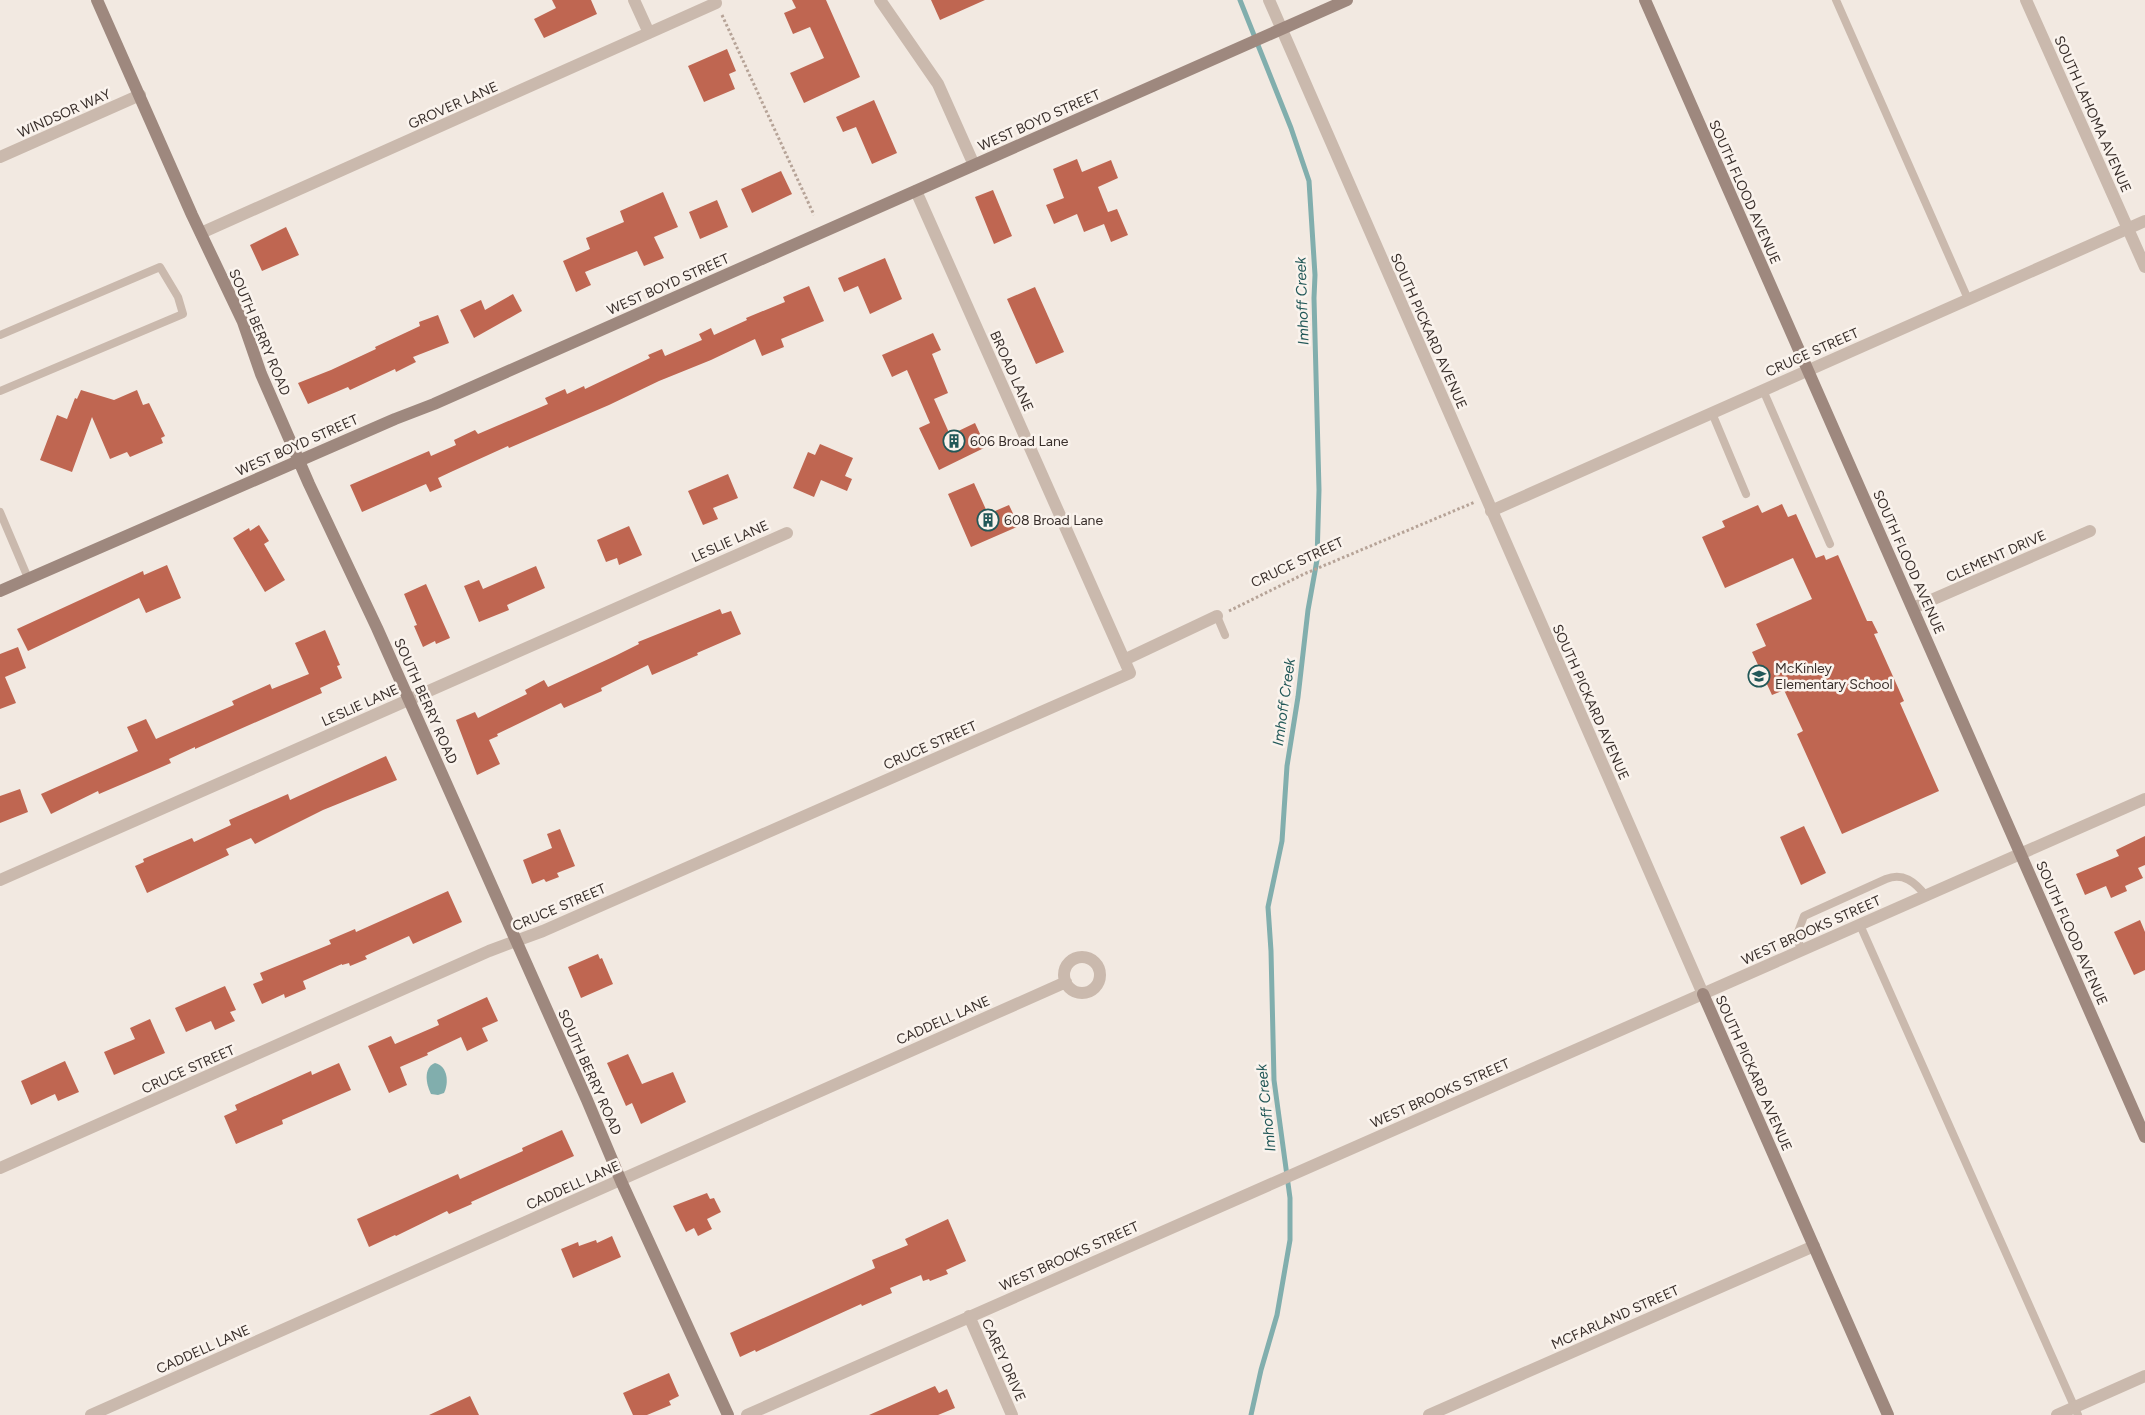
<svg xmlns="http://www.w3.org/2000/svg" width="2145" height="1415" viewBox="0 0 2145 1415" font-family="Figtree,sans-serif">
<style>
.water{fill:#81aead}
.lines{fill:none;stroke-linecap:round;stroke-linejoin:round}
.stream{stroke:#81aead;stroke-width:5}
.building{fill:#bf6651}
.path{stroke:#b6a397;stroke-width:3;stroke-dasharray:2.5 2.5;stroke-linecap:butt}
.lane{stroke:#cab9ad;stroke-width:8}
.street{stroke:#cab9ad;stroke-width:12}
.secondary{stroke:#9e887e;stroke-width:12}
.labels{text-anchor:middle;stroke-width:5;stroke-linejoin:round;paint-order:stroke}
.street-label{font-size:14px;fill:#392f2b;stroke:#faf3ed}
.poi-label{font-size:14px;fill:#392f2b;stroke:#faf3ed;text-anchor:start}
.water-label{font-size:15px;font-style:italic;fill:#225858;stroke:#faf3ed}
</style>
<rect width="100%" height="100%" fill="#f2e9e1"/>
<!-- water -->
<path class="water" d="M435,1063C448,1066 449,1083 444,1093L438,1095L431,1094C426,1084 423,1068 435,1063Z"/>
<g class="lines">
<!-- stream -->
<path class="stream" d="M1240,0L1291,128L1309,181L1315,275L1314,298L1319,490L1317,560L1308,610L1298,697L1287,766L1282,841L1268,907L1271,951L1274,1080L1290,1198V1240L1277,1315L1261,1370L1251,1415"/>
</g>
<!-- building -->
<path class="building" d="M552,0H591L597,14L544,38L534,19L556,8Z
M792,0H826L860,77L804,103L790,73L824,58L810,27L793,34L784,13L796,8Z
M931,0H985L940,20Z
M727,49L736,71L729,74L735,89L704,102L688,66Z
M874,100L897,153L872,164L856,127L843,132L836,117Z
M1077,159L1082,172L1111,160L1118,178L1098,187L1108,212L1117,209L1128,235L1111,242L1104,224L1084,232L1077,214L1054,224L1046,205L1064,198L1053,169Z
M781,171L792,194L752,213L741,189Z
M993,190L1012,236L994,244L975,197Z
M663,192L678,227L654,237L664,258L644,266L637,251L585,272L591,285L576,292L563,261L590,249L586,238L624,222L620,211Z
M717,200L728,227L700,239L689,212Z
M286,227L299,255L262,271L250,245Z
M885,258L902,299L870,314L858,286L844,292L838,278Z
M809,286L824,321L781,339L784,347L762,356L755,339L711,360L659,381L609,405L509,448L508,446L453,471L438,478L442,487L430,492L426,484L362,512L350,485L429,451L431,456L456,445L454,440L475,430L478,434L548,404L545,398L565,389L567,394L584,386L585,389L650,358L648,355L662,349L665,356L702,340L699,334L711,328L714,335L747,320L746,318L785,302L783,297Z
M1035,287L1064,352L1036,364L1007,299Z
M513,294L522,311L474,338L460,310L481,300L485,310Z
M438,315L449,343L413,357L416,362L396,372L395,369L350,390L348,387L308,404L298,383L331,370L376,349L375,347L420,326L419,322Z
M933,333L941,350L932,354L948,393L934,399L950,435L975,423L986,447L939,470L919,428L930,423L907,370L892,377L882,355Z
M81,390L114,400L137,390L143,405L149,403L165,436L161,438L163,443L130,457L127,452L110,459L92,417L72,472L40,460L57,415L67,419L75,398L77,399Z
M820,444L853,458L845,476L852,479L847,491L821,480L814,497L793,488L808,452L815,455Z
M728,474L738,498L713,508L718,519L703,525L688,491Z
M974,483L988,514L1009,505L1019,526L971,547L948,494Z
M1782,504L1788,517L1796,514L1816,558L1824,555L1826,560L1838,555L1867,621H1872L1878,633L1874,634L1904,701L1900,703L1939,791L1842,834L1797,734L1803,731L1784,690L1772,695L1752,652L1766,646L1756,624L1812,599L1793,558L1725,588L1702,537L1725,527L1722,521L1758,505L1762,513Z
M259,525L269,541L264,544L285,580L265,592L233,538L249,528L250,531Z
M629,526L642,555L619,565L617,558L606,562L597,540Z
M167,565L181,598L146,613L139,598L28,651L17,629L143,571L144,575Z
M536,566L545,588L507,605L509,610L479,622L464,586L479,580L483,589Z
M426,584L450,638L436,644L435,641L423,647L414,626L417,625L404,594Z
M720,609L722,614L731,611L741,634L697,653L698,655L652,675L648,665L601,688L602,691L564,708L561,703L497,734L498,736L489,740L500,764L477,775L456,720L475,712L478,718L527,694L525,690L544,680L548,687L615,656L639,644L638,642Z
M325,630L340,665L337,666L342,678L320,688L322,693L195,749V747L169,759L171,763L148,773L99,794L98,791L51,814L41,794L138,751L127,727L146,719L156,739L234,705L232,701L270,684L272,689L309,674L295,643Z
M18,647L26,668L5,677L16,703L0,709V654Z
M386,756L397,780L323,810L255,844L251,838L226,849L229,855L147,893L135,866L144,862L143,859L192,838L194,842L231,825L229,820L288,794L290,800Z
M20,789L28,812L0,823V796Z
M1804,826L1826,873L1801,885L1780,837Z
M560,829L575,866L557,873L559,877L546,882L544,879L532,884L523,860L552,848L547,834Z
M2145,836V865L2138,868L2143,878L2125,886L2127,891L2111,898L2106,886L2085,895L2076,874L2119,856L2116,850Z
M448,891L462,922L413,944L409,936L365,956L367,959L350,966L349,963L342,965V964L303,981L306,989L285,998L284,994L262,1004L253,984L263,980L260,973L331,944L329,940L355,929L356,932Z
M2140,920L2145,932V970L2134,975L2114,932Z
M598,954L600,959L602,958L613,984L581,998L568,967Z
M225,986L236,1010L230,1012L235,1021L215,1030L211,1021L186,1032L175,1008Z
M487,997L498,1021L482,1028L488,1041L467,1051L461,1037L427,1053L428,1055L400,1067L407,1085L389,1093L368,1046L391,1036L395,1044L439,1025L437,1020Z
M150,1019L165,1053L114,1075L104,1052L135,1039L130,1028Z
M628,1054L642,1084L673,1072L686,1102L641,1124L632,1103L626,1106L607,1063Z
M65,1061L79,1092L58,1101L55,1094L31,1105L21,1081Z
M339,1063L351,1090L282,1120L283,1124L236,1144L224,1116L237,1110L235,1105L311,1071L312,1075Z
M562,1130L574,1156L471,1202L472,1204L449,1214L447,1211L396,1236L395,1235L369,1247L357,1219L458,1174L460,1179L523,1151L522,1148Z
M707,1193L710,1199L714,1198L721,1212L707,1219L712,1229L698,1236L694,1228L686,1232L673,1206Z
M948,1219L966,1261L946,1270L948,1274L930,1281L929,1279L923,1281L921,1275L890,1288L892,1293L862,1306L861,1304L756,1352L755,1350L740,1357L730,1333L875,1268L872,1260L908,1245L905,1239Z
M612,1236L621,1257L573,1278L561,1249L578,1242L579,1246L596,1240L597,1243Z
M669,1373L679,1396L669,1401L671,1405L647,1415H633L623,1393Z
M935,1386L939,1393L947,1389L955,1408L938,1415H869Z
M470,1396L479,1415H429Z"/>
<g class="lines">
<!-- path -->
<path class="path" d="M722,15L814,215
M1229,611L1304,574L1475,502"/>
<!-- lane -->
<path class="lane" d="M1836,0L1968,299
M0,335L160,267L178,297L183,314L0,391
M1763,390L1830,544
M1712,413L1746,494
M0,512L28,578
M1217,616L1225,635
M1860,925L2078,1415
M1800,951L1798,932L1804,916L1886,879C1903,872 1915,882 1926,896"/>
<!-- street -->
<path class="street" d="M634,0L649,33
M880,0L938,84L974,165
M1269,0L1703,994
M2026,0L2145,267
M0,157L140,95
M201,233L716,3
M1491,511L2145,221
M1913,608L2090,531
M1124,660L1217,616
M0,880L787,533
M1064 975a18 18 0 1 1 36 0a18 18 0 1 1-36 0Z
M0,1168L489,951L543,931L1130,673L916,191
M969,1316L1012,1415
M91,1415L1066,982
M747,1415L2145,799
M1429,1415L1814,1246
M2057,1415L2145,1376"/>
<!-- secondary -->
<path class="secondary" d="M97,0L192,215L243,322L261,374L309,484L377,628L587,1100L621,1181L728,1415
M1645,0L2145,1137
M0,591L395,419L434,404L1347,0
M1703,994L1888,1415"/>
</g>
<!-- icons -->
<defs>
<g id="building-ring" transform="scale(1.125)"><circle r="9.5" fill="#faf3ed" stroke="#225858" stroke-width="1.5"/><path d="M-4-6H4V6H1V3H-1V6H-4ZM-2.5-4.3h1.7v1.8h-1.7ZM.8-4.3h1.7v1.8H.8ZM-2.5-1h1.7V.8h-1.7ZM.8-1h1.7V.8H.8Z" fill="#225858"/></g>
<g id="school-ring" transform="scale(1.125)"><circle r="9.5" fill="#faf3ed" stroke="#225858" stroke-width="1.5"/><path d="M0-5L7-2L0 1L-7-2ZM-4 1L0 2.5L4 1V4Q0 6-4 4Z" fill="#225858"/></g>
</defs>
<g fill-rule="evenodd">
<use href="#building-ring" x="954" y="441"/>
<use href="#building-ring" x="988" y="520"/>
<use href="#school-ring" x="1759" y="676"/>
</g>
<g class="labels">
<!-- street labels -->
<g class="street-label">
<text transform="translate(453 105) rotate(-24)" y="5">GROVER LANE</text>
<text transform="translate(64 113) rotate(-24)" y="5">WINDSOR WAY</text>
<text transform="translate(2093 114) rotate(66)" y="5">SOUTH LAHOMA AVENUE</text>
<text transform="translate(1039 120) rotate(-24)" y="5">WEST BOYD STREET</text>
<text transform="translate(1745 192) rotate(66)" y="5">SOUTH FLOOD AVENUE</text>
<text transform="translate(668 284) rotate(-24)" y="5">WEST BOYD STREET</text>
<text transform="translate(1429 331) rotate(66)" y="5">SOUTH PICKARD AVENUE</text>
<text transform="translate(260 332) rotate(67)" y="5">SOUTH BERRY ROAD</text>
<text transform="translate(1812 352) rotate(-24)" y="5">CRUCE STREET</text>
<text transform="translate(1012 371) rotate(66)" y="5">BROAD LANE</text>
<text transform="translate(297 445) rotate(-24)" y="5">WEST BOYD STREET</text>
<text transform="translate(730 541) rotate(-24)" y="5">LESLIE LANE</text>
<text transform="translate(1996 556) rotate(-24)" y="5">CLEMENT DRIVE</text>
<text transform="translate(1297 562) rotate(-25)" y="5">CRUCE STREET</text>
<text transform="translate(1909 562) rotate(66)" y="5">SOUTH FLOOD AVENUE</text>
<text transform="translate(426 701) rotate(66)" y="5">SOUTH BERRY ROAD</text>
<text transform="translate(1591 702) rotate(66)" y="5">SOUTH PICKARD AVENUE</text>
<text transform="translate(360 705) rotate(-24)" y="5">LESLIE LANE</text>
<text transform="translate(930 745) rotate(-24)" y="5">CRUCE STREET</text>
<text transform="translate(559 907) rotate(-23)" y="5">CRUCE STREET</text>
<text transform="translate(1811 930) rotate(-24)" y="5">WEST BROOKS STREET</text>
<text transform="translate(2072 933) rotate(66)" y="5">SOUTH FLOOD AVENUE</text>
<text transform="translate(943 1020) rotate(-24)" y="5">CADDELL LANE</text>
<text transform="translate(188 1069) rotate(-24)" y="5">CRUCE STREET</text>
<text transform="translate(590 1072) rotate(66)" y="5">SOUTH BERRY ROAD</text>
<text transform="translate(1754 1073) rotate(66)" y="5">SOUTH PICKARD AVENUE</text>
<text transform="translate(1440 1093) rotate(-24)" y="5">WEST BROOKS STREET</text>
<text transform="translate(573 1185) rotate(-24)" y="5">CADDELL LANE</text>
<text transform="translate(1069 1256) rotate(-24)" y="5">WEST BROOKS STREET</text>
<text transform="translate(1615 1317) rotate(-24)" y="5">MCFARLAND STREET</text>
<text transform="translate(203 1349) rotate(-24)" y="5">CADDELL LANE</text>
<text transform="translate(1004 1360) rotate(66)" y="5">CAREY DRIVE</text>
</g>
<!-- poi labels -->
<g class="poi-label">
<text x="970" y="446">606 Broad Lane</text>
<text x="1004" y="525">608 Broad Lane</text>
<text x="1775" y="673">McKinley<tspan x="1775" dy="16">Elementary School</tspan></text>
</g>
<!-- water labels -->
<g class="water-label">
<text transform="translate(1302 301) rotate(-92)" y="5">Imhoff Creek</text>
<text transform="translate(1284 702) rotate(-82)" y="5">Imhoff Creek</text>
<text transform="translate(1266 1108) rotate(-96)" y="5">Imhoff Creek</text>
</g>
</g>
</svg>
